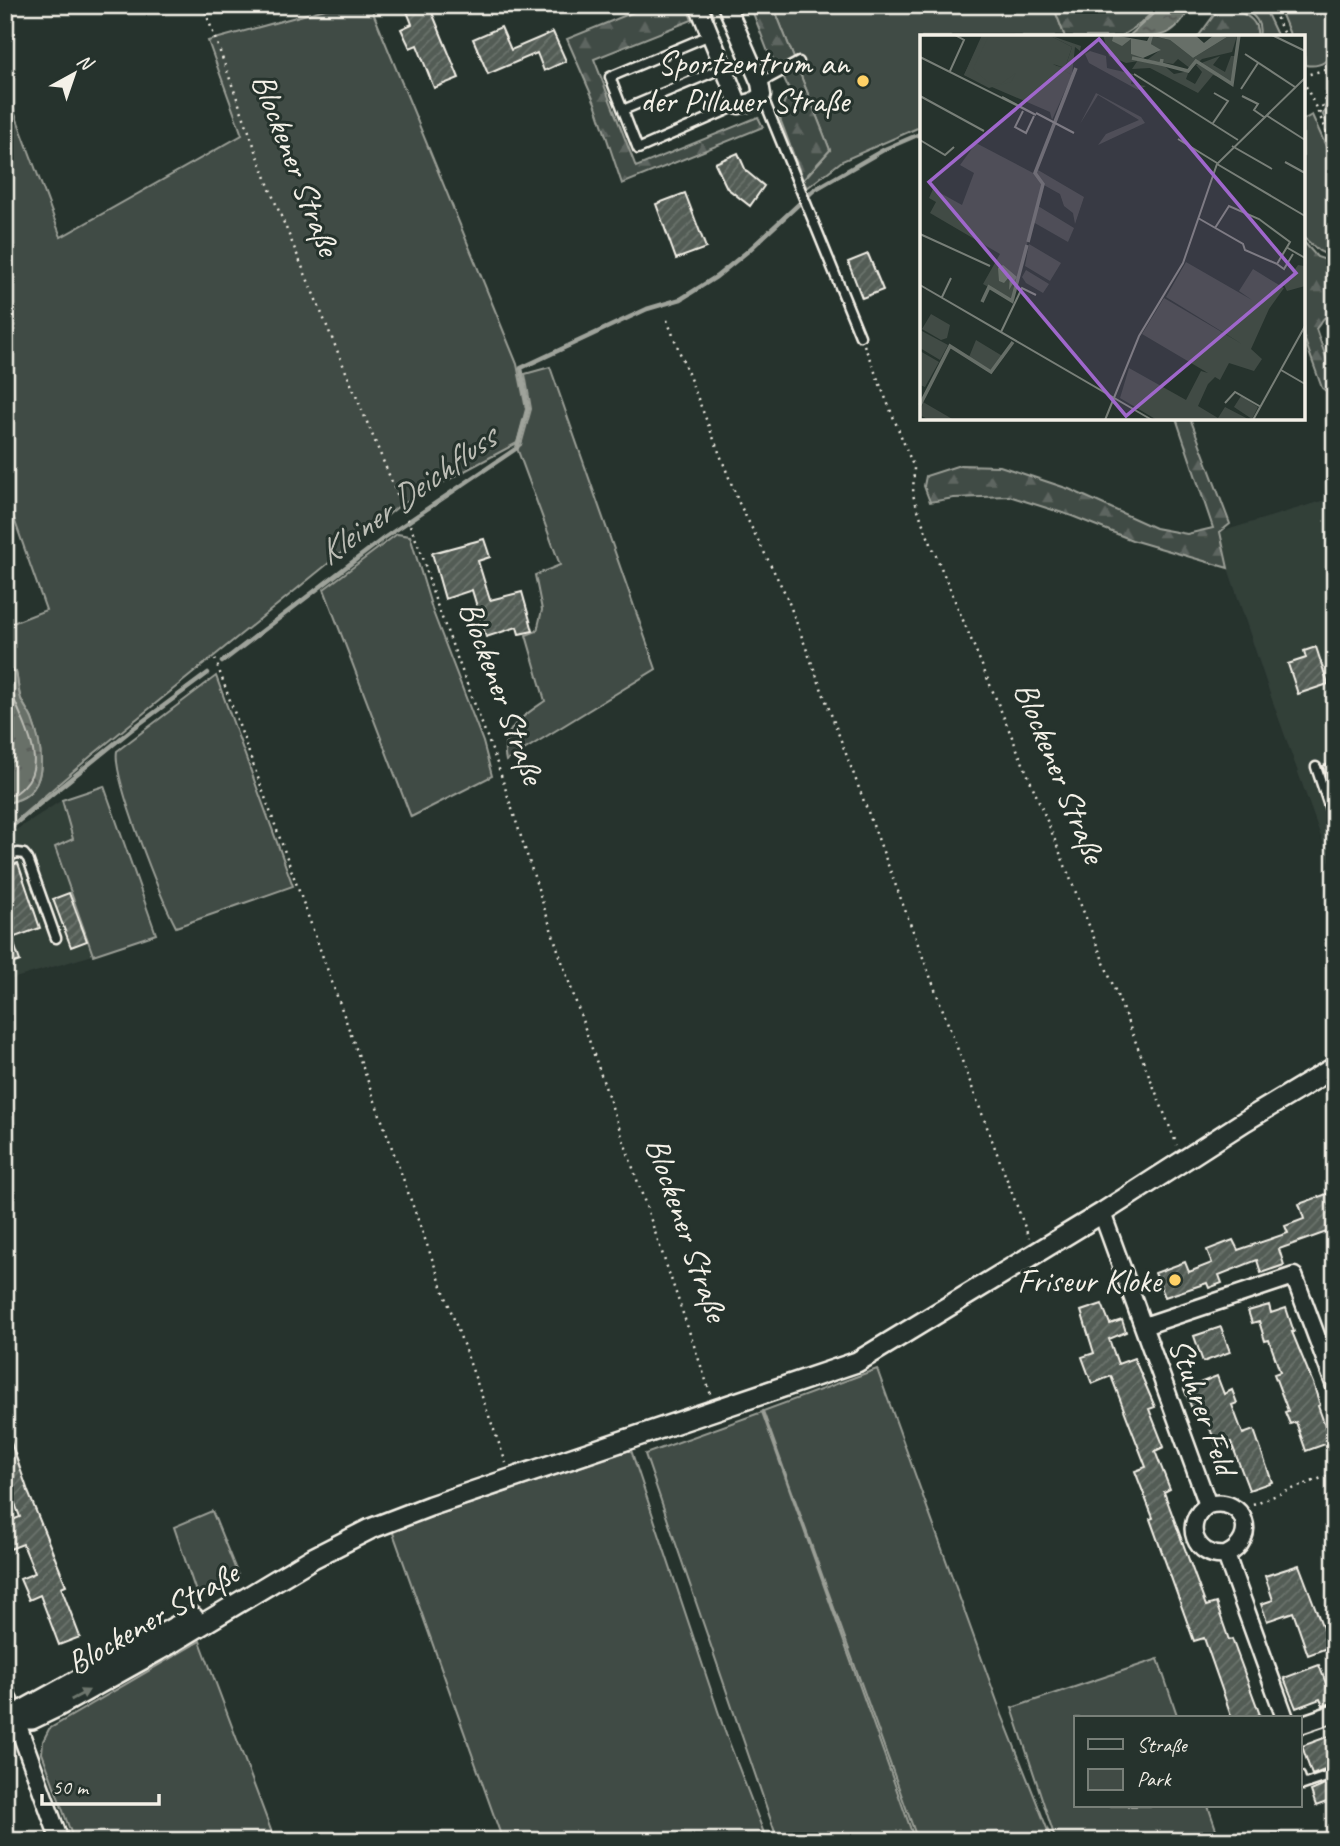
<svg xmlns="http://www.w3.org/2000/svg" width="1340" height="1846" viewBox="0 0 1340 1846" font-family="Caveat,sans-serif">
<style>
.built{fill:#333f39}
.green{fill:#414b45;stroke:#9a9e96;stroke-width:2}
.forest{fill:url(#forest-firs);stroke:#9a9e96;stroke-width:2}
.water{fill:url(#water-ripples);stroke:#9fa39b;stroke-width:2}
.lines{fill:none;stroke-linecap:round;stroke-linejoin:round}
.shore{stroke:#bcbdb5;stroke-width:2}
.stream{stroke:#9fa39b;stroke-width:4.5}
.building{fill:url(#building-hatch);stroke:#f4f1e8;stroke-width:2}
.service-casing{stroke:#f4f1e8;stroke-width:13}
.minor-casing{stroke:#f4f1e8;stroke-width:21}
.tertiary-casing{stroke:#f4f1e8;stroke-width:24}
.path{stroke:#f4f1e8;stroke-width:2.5;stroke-dasharray:2 5;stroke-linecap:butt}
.service{stroke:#26332d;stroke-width:8}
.minor{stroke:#26332d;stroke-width:16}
.tertiary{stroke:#26332d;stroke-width:19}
.oneway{fill:#6e766e}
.poi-dot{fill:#ffd166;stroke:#26332d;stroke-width:2.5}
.labels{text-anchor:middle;stroke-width:6;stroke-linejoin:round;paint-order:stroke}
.poi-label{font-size:33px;fill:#f4f1e8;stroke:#26332d;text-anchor:end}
.street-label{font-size:33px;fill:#f4f1e8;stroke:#26332d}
.water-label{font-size:35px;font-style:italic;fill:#bcbdb5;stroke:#26332d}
.inset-river{fill:none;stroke:#676f68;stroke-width:3.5}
.inset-road{fill:none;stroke:#787f78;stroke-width:2}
.view{fill:#9f67cb;fill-opacity:0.15;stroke:#9f67cb;stroke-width:3.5}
.inset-edge{fill:none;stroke:#f4f1e8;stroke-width:3.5}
</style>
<defs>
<pattern id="forest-firs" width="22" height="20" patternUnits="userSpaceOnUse" patternTransform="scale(1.75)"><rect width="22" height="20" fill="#414b45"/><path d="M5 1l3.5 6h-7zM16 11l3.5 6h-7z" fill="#5d6560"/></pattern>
<pattern id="water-ripples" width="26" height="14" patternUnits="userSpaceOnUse" patternTransform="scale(1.75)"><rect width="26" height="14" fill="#676f68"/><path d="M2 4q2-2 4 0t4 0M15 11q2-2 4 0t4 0" fill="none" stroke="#565a55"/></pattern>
<pattern id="building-hatch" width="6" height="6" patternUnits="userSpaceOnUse" patternTransform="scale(1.75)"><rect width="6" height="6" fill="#525c55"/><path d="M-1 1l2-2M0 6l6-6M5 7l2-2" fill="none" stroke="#6c746d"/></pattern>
</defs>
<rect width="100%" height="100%" fill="#26332d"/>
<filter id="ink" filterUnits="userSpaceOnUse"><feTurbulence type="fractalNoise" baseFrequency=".0143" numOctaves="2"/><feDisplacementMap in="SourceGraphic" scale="14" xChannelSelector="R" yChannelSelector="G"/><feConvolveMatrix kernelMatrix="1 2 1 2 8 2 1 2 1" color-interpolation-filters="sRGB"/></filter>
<g filter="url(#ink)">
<!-- built -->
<path class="built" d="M1335,497V876L1269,691L1228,568L1220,532Z
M62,800L73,840L55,847L93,955L5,981V837Z"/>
<!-- green -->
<path class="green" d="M340,5H370L517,364L526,409L517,443L399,506L91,756L5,830V803C51,797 44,752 32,719C29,712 24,706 21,699C18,691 18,681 16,672L5,666V626L46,610L5,493V87L61,237L242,135L208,41Z
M773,5H1053L1065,37H922V126L842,161L807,188L803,180L830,150Z
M1223,5H1263L1278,37H1259C1264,13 1241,8 1223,5Z
M1278,5H1335C1335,32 1340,71 1305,65L1303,37H1291Z
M1312,115L1335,166V259L1319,251L1303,237V120Z
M550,367L656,669L506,761C499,730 523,716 545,701L526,635L537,631L542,610L535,575L560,565L517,448L521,445L531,409L525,374Z
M397,534L410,536L433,612L483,742L492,776L411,817L324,589Z
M216,676L293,886L176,927C161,898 112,778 117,751Z
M104,786L156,934L93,955L55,847L73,839L62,800Z
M877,1369L1002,1715L1052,1841H918L763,1411Z
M762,1412L915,1841H778L645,1454Z
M631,1450L724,1729L767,1841H503L392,1530Z
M212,1511L238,1575L197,1595L174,1527Z
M200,1641L275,1841H74L42,1753L43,1741L49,1729Z
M1158,1659L1178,1718H1076V1806H1208L1220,1841H1056L1012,1708Z"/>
<!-- forest -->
<path class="forest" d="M651,5H686L692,20L594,59L636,167L758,117L763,127L622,184L595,103L567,39Z
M750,5H773L830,150L803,180L779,116L789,89L779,67L768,52Z
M1053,5H1160L1140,24L1120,37H1065Z
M1236,10C1248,16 1259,21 1257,37H1198L1217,11Z
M1335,80V139L1323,115Z
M1303,241L1317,257L1335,263V314L1324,318L1316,329L1328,363L1335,372V398L1322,388L1303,335Z
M1176,418H1190L1230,524L1220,532L1228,568L1132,540L1072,516L1009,496L954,498L930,502L924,486L926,476L960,465L1000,466L1069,489L1155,528L1187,534L1213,528Z"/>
<!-- water -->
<path class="water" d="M1163,5H1193C1171,38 1166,37 1128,37Z
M5,666L16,672C18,681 18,691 21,699C24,706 29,712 32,719C44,751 51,797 5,803V754L9,751L5,739Z"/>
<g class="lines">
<!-- shore -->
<path class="shore" d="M5,674L10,677C11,686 12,696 16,704C26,728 46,764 24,786C17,793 14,795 5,796"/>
<!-- stream -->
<path class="stream" d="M222,662L384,538L517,448L528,409L521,368L647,309L681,299L716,277L748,251L814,190L885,149L922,133
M5,832L131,730L208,673"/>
</g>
<!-- building -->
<path class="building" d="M414,5H429L459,78L434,88L417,45L410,48L401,29L412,24L406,9Z
M501,27L511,50L553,32L566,61L544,71L537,53L488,74L473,39Z
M738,153L746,171L764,186L750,206L727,188L715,163Z
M685,193L706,248L676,259L656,204Z
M868,254L883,290L862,298L848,262Z
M484,539L490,557L478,561L490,600L522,592L533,631L519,634L517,627L486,637L472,590L445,599L432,553Z
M1316,647L1328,684L1298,694L1288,664L1306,658L1304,651Z
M1335,762V802L1323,766Z
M18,863L40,928L12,938L20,961L5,966V867Z
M69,893L87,941L71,947L53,899Z
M1335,1191V1229L1279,1249L1284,1265L1261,1273L1257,1260L1219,1275L1222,1283L1209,1288L1207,1283L1165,1297L1155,1273L1185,1262L1189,1272L1212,1263L1207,1250L1233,1240L1238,1250L1288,1233L1285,1226L1304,1219L1299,1204Z
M1102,1304L1110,1324L1122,1320L1126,1332L1109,1339L1118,1364L1134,1358L1155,1407L1149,1409L1164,1447L1155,1451L1170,1489L1164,1492L1206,1606L1216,1603L1229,1640L1232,1639L1260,1715L1252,1718H1232L1204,1638L1194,1641L1150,1519L1153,1518L1135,1471L1146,1467L1111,1376L1092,1384L1082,1357L1094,1353L1081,1311Z
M1269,1305L1271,1313L1286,1308L1294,1332H1292L1313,1383L1320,1405L1318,1406L1331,1442L1306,1451L1296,1422L1290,1424L1285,1412L1288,1411L1274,1374L1280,1372L1269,1340L1265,1341L1259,1321L1252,1323L1248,1311Z
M1221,1327L1230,1352L1203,1362L1194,1336Z
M1217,1376L1224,1394L1232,1390L1237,1403L1232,1405L1243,1434L1254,1430L1272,1482L1249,1490L1231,1442L1217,1447L1202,1408L1193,1411L1184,1389Z
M5,1431H7L29,1494L66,1585L61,1587L80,1637L59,1645L40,1595L29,1600L20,1579L35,1573L23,1544L10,1549L5,1536V1523L20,1517L9,1488L5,1489Z
M1299,1565L1326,1636L1335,1633V1645L1308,1655L1293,1612L1267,1621L1261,1604L1273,1600L1265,1576Z
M1319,1665L1329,1691L1335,1688V1702L1323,1706L1320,1699L1296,1708L1284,1678Z
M1335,1734V1766L1312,1775L1302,1746Z
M1329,1783L1335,1799L1316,1806L1311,1791Z"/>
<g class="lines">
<!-- service casing -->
<g class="service-casing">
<path id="service" d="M710,35L610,77L638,149L739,105
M760,83L799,62
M762,95L860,336
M623,110L723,68
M1316,767L1335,824
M5,857L18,853L24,854L28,859L56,938
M1300,1776L1303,1785L1335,1774"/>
</g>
<!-- minor casing -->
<g class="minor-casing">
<path id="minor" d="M698,5L739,105L752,102L762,95L760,83L726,5
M1102,1213L1208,1505C1181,1522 1195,1559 1226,1555L1285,1718
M1144,1326L1294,1276L1335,1386
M1208,1505C1245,1495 1260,1539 1226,1555
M5,1690L60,1841
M1300,1725L1335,1713"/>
</g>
<!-- tertiary casing -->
<g class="tertiary-casing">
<path id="tertiary" d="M17,1719H32L55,1708L168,1645L313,1558L370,1529L430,1506L857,1362L1102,1213L1245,1121L1335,1067
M5,1725L17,1719L27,1708L193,1617"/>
</g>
<!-- path -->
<path class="path" d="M203,5L271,192L422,554L433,594L498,766L557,947L711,1395
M1271,5L1285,37
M1303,76L1334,67
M1303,80L1335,149
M1320,114L1335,68
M667,320L739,503L786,595L1029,1238
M864,345L914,468L913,495L924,527L1048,823L1177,1145
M215,659L506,1463
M1253,1504L1335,1473"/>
<!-- service -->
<use href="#service" class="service"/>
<!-- minor -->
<use href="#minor" class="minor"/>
<!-- tertiary -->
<use href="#tertiary" class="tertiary"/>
</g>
<!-- one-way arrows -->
<defs><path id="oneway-solid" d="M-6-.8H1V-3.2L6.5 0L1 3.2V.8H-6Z" transform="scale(1.75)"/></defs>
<use class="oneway" href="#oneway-solid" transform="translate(80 1695) rotate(-28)"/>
</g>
<!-- markers -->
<g class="poi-dot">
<circle cx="863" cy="81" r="7"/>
<circle cx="1175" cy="1280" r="7"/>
</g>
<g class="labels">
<!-- poi labels -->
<g class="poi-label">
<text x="849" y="74">Sportzentrum an<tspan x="849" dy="38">der Pillauer Straße</tspan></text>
<text x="1161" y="1292">Friseur Kloke</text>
</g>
<!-- street labels -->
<g class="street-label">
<text transform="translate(297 164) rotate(69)" y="12">Blockener Straße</text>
<text transform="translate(503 692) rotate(70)" y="12">Blockener Straße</text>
<text transform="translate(1061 772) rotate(68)" y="12">Blockener Straße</text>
<text transform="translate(688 1229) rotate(71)" y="12">Blockener Straße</text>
<text transform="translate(1204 1406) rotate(70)" y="12">Stuhrer Feld</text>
<text transform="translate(152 1617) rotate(-30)" y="12">Blockener Straße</text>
</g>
<!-- water labels -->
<g class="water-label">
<text transform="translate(406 495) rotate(-36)" y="12">Kleiner Deichfluss</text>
</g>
</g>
<!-- overview -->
<g transform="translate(920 35)">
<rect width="385" height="385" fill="#26332d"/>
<path d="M62,0H129L152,12L145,33L133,29L152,40L132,85L130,77L44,40ZM56,108L115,139L118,135L164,162L155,189L153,178L144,171L140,159L122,149L93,266L63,249L80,219L10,178L16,167L9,163L13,154L42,170L54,138L40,130ZM118,171L154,193L148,207L113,187ZM109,209L141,228L130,246L105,231ZM266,227L332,265L319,256L333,234L364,253L349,274L331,314L342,324L334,336L309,328L300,345L295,342L288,349L278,371L298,383L305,372L330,385H237L200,363L209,333L266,365L281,336L288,338L222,299L244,263L322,309L246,262ZM106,235L129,249L123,258L106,248L102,242ZM11,279L30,290L27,303L21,305L2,294ZM0,295L28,310L20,325L0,313ZM56,305L84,322L71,335L49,322ZM0,316L19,327L5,352L0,350ZM3,367L34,385H9L0,380Z" fill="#414b45"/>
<path d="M63,0H69L53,34L70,49L82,48L96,38L91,47L69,53L44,40ZM129,0L161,11L160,16L155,12L152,40L133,30L145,33L152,12ZM183,0H193L192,5L211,4L225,25L206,28L189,21ZM304,0H322L317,1L312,17L282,24L271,34L258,24L253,29L227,25L240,15L231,9L232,1L250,5L273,23L307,2ZM170,16L186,21L187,33L213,39L211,49L226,51L218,55L169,28L165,19ZM300,21L293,30L305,37L311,21H316L311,46L293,40L278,58L230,33L212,34L218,25L242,29L254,39L269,36L266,44L275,49L282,37L276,30ZM176,58L221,82L225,88L178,110L186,99L219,85L178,60L160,89ZM378,230L384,231L385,251L367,256L364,250ZM321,361L338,372L332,384L314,372Z" fill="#414b45"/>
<path d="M193,0L227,6L230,0H275L284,8L294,0L307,2L273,23L250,5L233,1L231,9L241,15L223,23L211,19V4L202,11L192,6ZM83,230L97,242L89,255L90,241L84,248L79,246L78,233Z" fill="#676f68"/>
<path class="inset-river" d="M212,23L241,29M242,24L241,29L268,36L276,26L312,49L319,0M108,207L123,149L115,138L156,33M62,267L69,252L92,266L107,210M0,370L30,311L71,337L93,307"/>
<path class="inset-road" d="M352,0L385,16M325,19L375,52M0,22L116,80L82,62M30,36L44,5L35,0M214,39L318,105M321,54L338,28M0,61L64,96M322,61L338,69L334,75L344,82M103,76L95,92L106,98L114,81M116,78L154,98M346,80L385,105M293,88L308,66L294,58M258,104L297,128M0,105L25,120L34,112M312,111L352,134M365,127L385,138M297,129L385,181M278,183L323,209L325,215L357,229L370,207L339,184L309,171L295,193M0,199L70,231M366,212L385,223M357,229L364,234L373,219M0,250L232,385M22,262L31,243M81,297L102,253L116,260M361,335L385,349M305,368L315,357L341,372M185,385L219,301L263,228L297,129L385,43M333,385L385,291"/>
<path class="view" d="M179,4L376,238L206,381L9,147Z"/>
<rect width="385" height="385" class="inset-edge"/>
</g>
<!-- margin -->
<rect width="1340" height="1846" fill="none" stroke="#26332d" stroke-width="28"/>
<rect x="14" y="14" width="1312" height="1818" fill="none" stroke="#f4f1e8" stroke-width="2.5" filter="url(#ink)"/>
<!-- legend -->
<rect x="1074" y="1716" width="228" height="91" fill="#26332d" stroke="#787f78" stroke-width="2"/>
<rect x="1088" y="1739" width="35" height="10" fill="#26332d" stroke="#787f78" stroke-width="2"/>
<text x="1137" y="1752" font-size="21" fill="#f4f1e8">Straße</text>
<rect x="1088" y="1769" width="35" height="21" fill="#414b45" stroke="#787f78" stroke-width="2"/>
<text x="1137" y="1786" font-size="21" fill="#f4f1e8">Park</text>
<!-- north arrow -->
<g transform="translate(74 74) rotate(40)" stroke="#26332d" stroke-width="5" paint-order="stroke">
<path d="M0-5L12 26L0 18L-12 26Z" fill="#f4f1e8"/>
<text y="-10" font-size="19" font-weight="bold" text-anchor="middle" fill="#f4f1e8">N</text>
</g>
<!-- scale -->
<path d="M42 1794v10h117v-10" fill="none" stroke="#f4f1e8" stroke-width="3.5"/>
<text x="52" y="1794" font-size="21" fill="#f4f1e8" stroke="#26332d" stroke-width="5" paint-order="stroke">50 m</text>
</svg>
